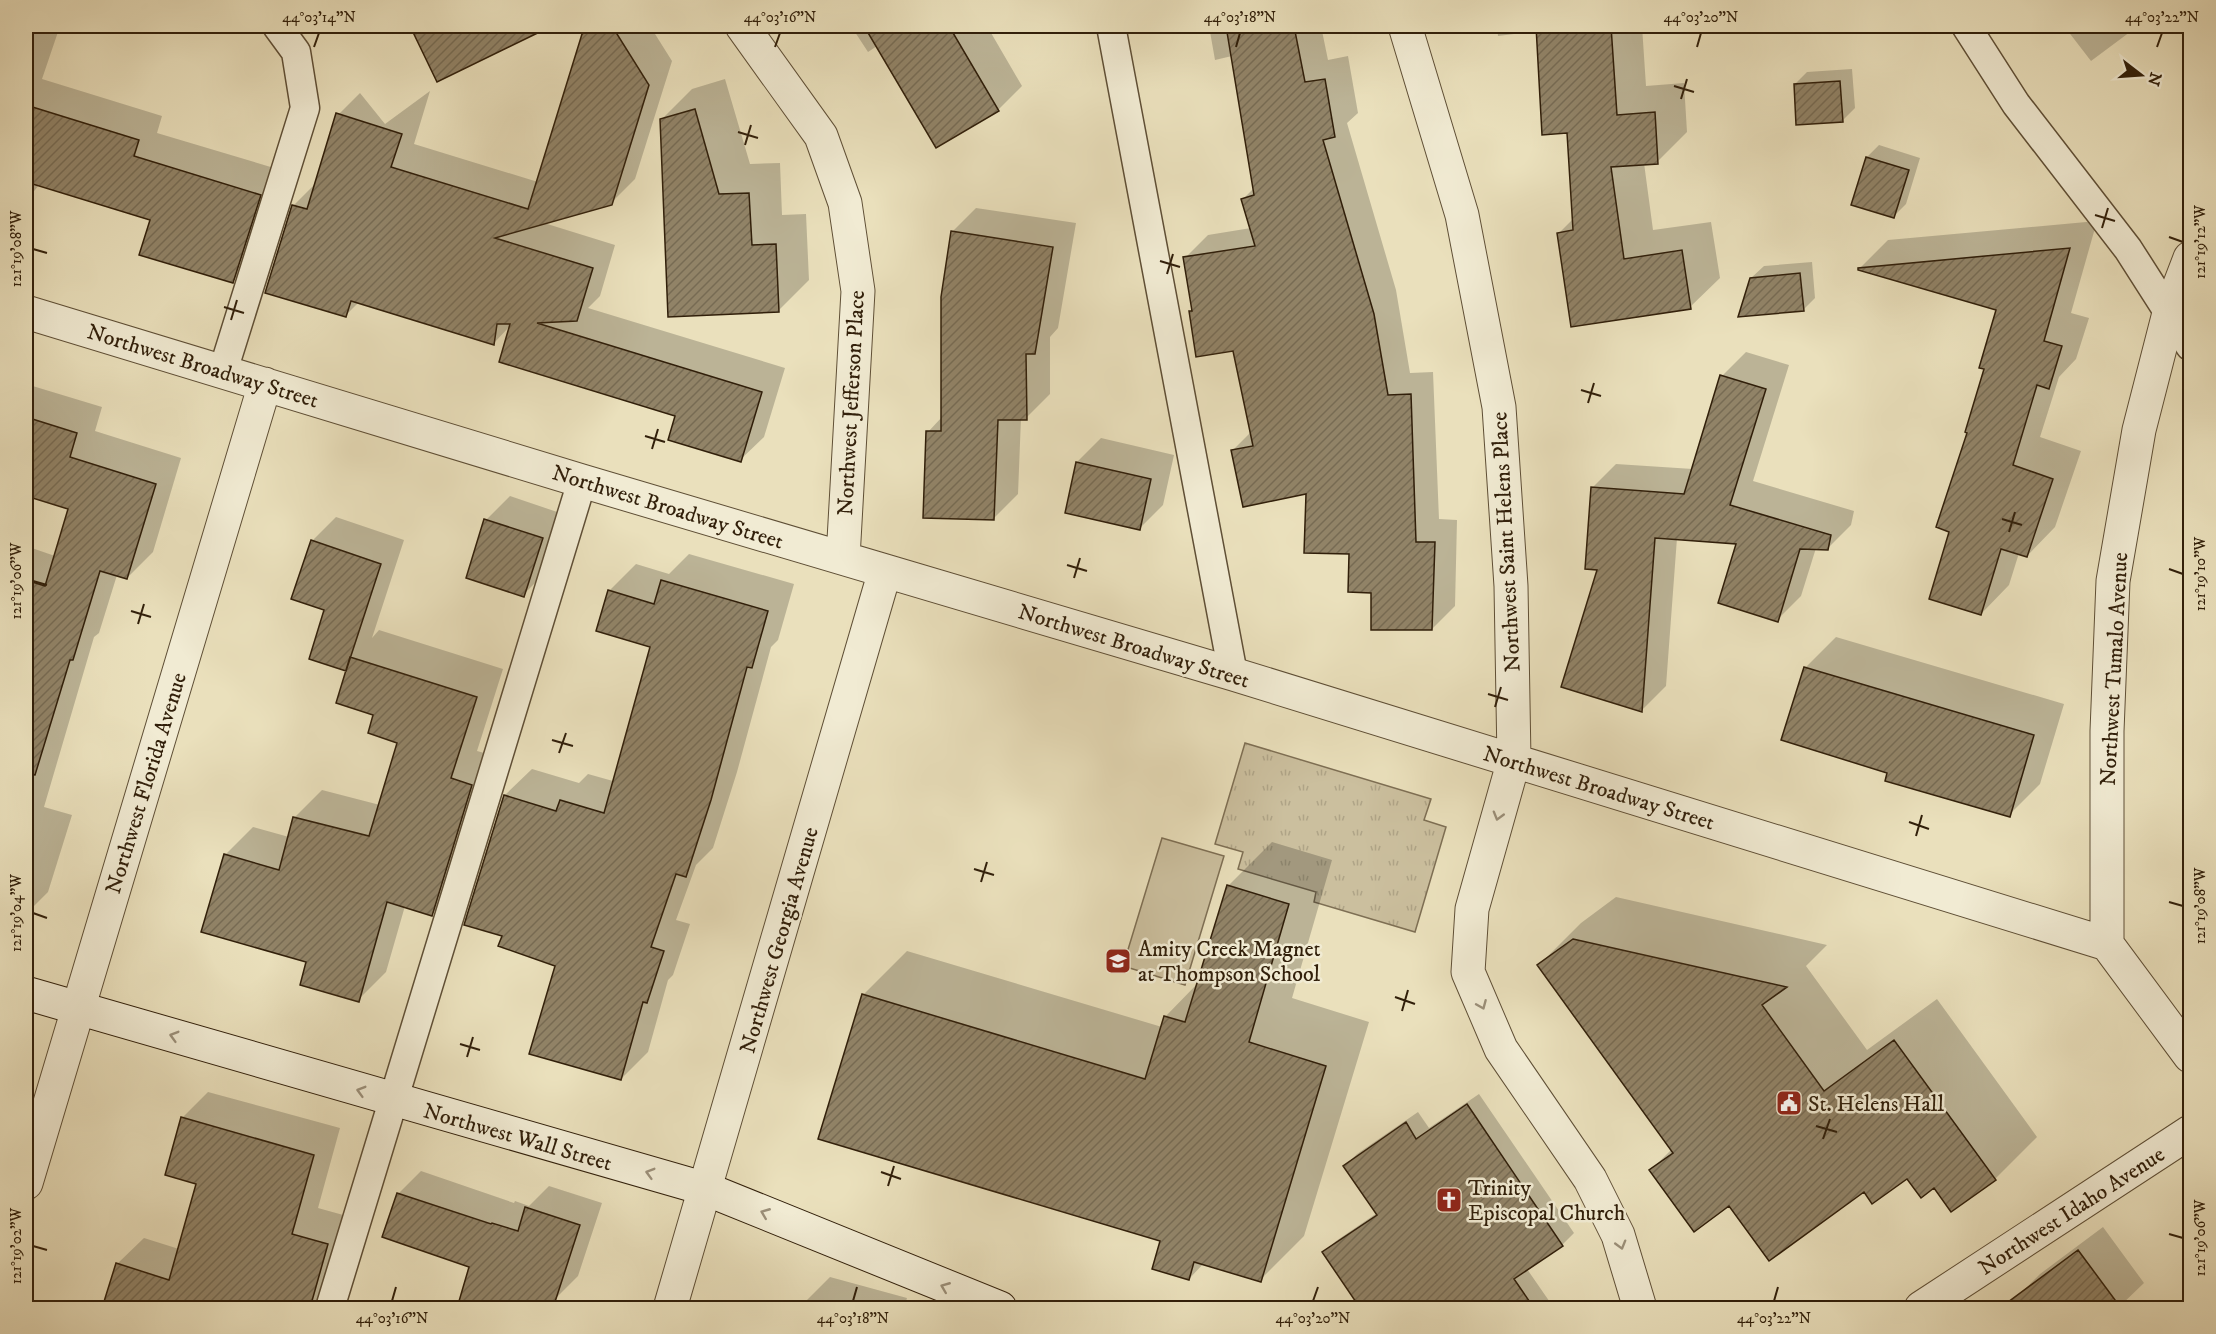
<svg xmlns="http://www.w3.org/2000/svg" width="2216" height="1334" viewBox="0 0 2216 1334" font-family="'IM FELL DW Pica',serif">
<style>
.park{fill:url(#park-tufts);stroke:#7e6f54;stroke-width:1.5}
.pitch{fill:#cbbf9e;stroke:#7e6f54;stroke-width:1.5}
.shadow{fill:#0003}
.building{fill:url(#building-hatch);stroke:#311f0a;stroke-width:1.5}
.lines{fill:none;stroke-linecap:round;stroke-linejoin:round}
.lane-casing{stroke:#5f4f36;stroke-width:31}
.street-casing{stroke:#5f4f36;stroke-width:35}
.secondary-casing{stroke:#311f0a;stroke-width:35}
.lane{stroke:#f1ebd3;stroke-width:28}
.street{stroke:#f1ebd3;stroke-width:33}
.secondary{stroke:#f1ebd3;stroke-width:33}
.oneway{stroke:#9b8f79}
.ticks{fill:none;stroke:#311f0a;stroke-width:2}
.labels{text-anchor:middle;stroke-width:5;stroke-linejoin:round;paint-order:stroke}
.street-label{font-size:22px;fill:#311f0a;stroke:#f1ebd3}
.poi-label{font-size:22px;fill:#311f0a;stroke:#f1ebd3;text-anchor:start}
.neatline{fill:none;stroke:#311f0a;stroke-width:2}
.ticks-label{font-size:15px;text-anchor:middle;fill:#311f0a}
</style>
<defs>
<pattern id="park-tufts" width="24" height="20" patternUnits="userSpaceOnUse" patternTransform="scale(1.5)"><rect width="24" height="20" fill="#cbbf9e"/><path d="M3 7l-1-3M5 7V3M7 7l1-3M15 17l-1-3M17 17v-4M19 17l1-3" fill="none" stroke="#afa487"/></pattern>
<pattern id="building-hatch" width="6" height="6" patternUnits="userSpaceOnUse" patternTransform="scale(1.5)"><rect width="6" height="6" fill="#918367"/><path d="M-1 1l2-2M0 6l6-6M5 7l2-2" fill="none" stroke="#776b53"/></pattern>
</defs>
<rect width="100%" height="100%" fill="#eae0bc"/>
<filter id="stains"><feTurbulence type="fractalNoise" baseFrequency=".00333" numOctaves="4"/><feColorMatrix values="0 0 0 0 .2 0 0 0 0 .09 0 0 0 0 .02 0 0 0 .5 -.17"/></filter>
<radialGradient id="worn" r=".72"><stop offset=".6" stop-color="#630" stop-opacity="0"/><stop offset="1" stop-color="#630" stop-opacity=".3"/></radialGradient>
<!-- park -->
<path class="park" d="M1245,743L1431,799L1424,820L1446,827L1415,932L1314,902L1316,892L1238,869L1243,852L1215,844Z"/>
<!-- pitch -->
<path class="pitch" d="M1162,838L1224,856L1185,985L1123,966Z"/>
<!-- shadow -->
<path class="shadow" d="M26,26H60L42,79L162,116L157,133L284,171L257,257L233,281L152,219L39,185L26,201Z
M412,26H524L500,50L438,80Z
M592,26H650L672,61L635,179L611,203L544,223L615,245L600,296L588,308L785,368L764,437L740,460L677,415L511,325L494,343L359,302L345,316L293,206L316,183L337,116L360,93L385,124L430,91L414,144L538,182L583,35Z
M851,26H987L1022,86L998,110L877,46L868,52Z
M1209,26H1321L1328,60L1348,56L1358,113L1347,123L1396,290L1410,373L1433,372L1439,519L1457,520L1455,606L1432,629L1373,591L1350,552L1308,492L1233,450L1251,432L1234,349L1191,312L1193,309L1185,258L1208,235L1251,228L1243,199L1255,187L1232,56L1215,60Z
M1497,26H1642L1646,86L1684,83L1687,132L1657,162L1644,163L1653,230L1711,222L1720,278L1690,307L1559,233L1573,219L1568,132L1538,31L1498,36Z
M2016,26H2030L2021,32Z
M2064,26H2138L2091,61Z
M1852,69L1855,108L1843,120L1795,84L1807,72Z
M725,79L750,164L780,163L782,215L806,214L809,280L779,310L661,120L692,89Z
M1879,145L1920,158L1906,204L1894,216L1867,157Z
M976,208L1076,223L1058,328L1050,337V394L1026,418H1021L1018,494L994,518L928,432L942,417L952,232Z
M2097,221L2071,313L2089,318L2076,359L2059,377L2040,437L2081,451L2055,527L2027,556L2019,553L2009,585L1981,614L1951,531L1969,432L1986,368L1998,309L1860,268L1888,240Z
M1812,262L1815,298L1803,310L1751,278L1764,266Z
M1746,352L1789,365L1753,481L1854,511L1851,525L1827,549L1816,548L1801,596L1777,620L1738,543L1677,538L1666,686L1642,710L1599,569L1592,488L1616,464L1693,469L1722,376Z
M26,384L102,407L95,431L181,458L153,552L127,578L117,575L99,633L94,637L44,807L72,815L48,892L26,914V546L55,556L70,508L26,495Z
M1101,438L1174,455L1163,505L1139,529L1077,462Z
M510,496L566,515L547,571L523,595L486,520Z
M336,517L404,540L372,638L379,630L503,669L477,751L499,757L460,886L432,914L405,906L386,972L358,1000L225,855L253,827L289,837L294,818L322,790L380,805L399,742L375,714L350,665L326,609L312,541Z
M689,554L794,584L778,640L771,647L737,772L713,848L696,865L676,920L690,924L673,975L668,980L648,1052L621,1079L557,965L504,935L466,924L505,795L532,769L579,783L588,774L613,781L651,646L609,591L636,564L669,574Z
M1836,637L2064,704L2040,784L2009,815L1889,772L1805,668Z
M1272,842L1332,860L1292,998L1369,1022L1304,1236L1260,1280L1204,1263L1189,1279L1162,1240L863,995L907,951L1162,1027L1165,1017L1198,983L1228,886Z
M1616,897L1827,945L1806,966L1867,1050L1937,999L2037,1137L1995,1179L1934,1186L1907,1177L1864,1190L1729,1204L1651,1170L1672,1149L1539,965L1581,923Z
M208,1092L340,1128L318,1208L354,1218L327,1276L316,1308H103L117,1264L144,1238L179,1249L198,1183L182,1118Z
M1479,1094L1574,1233L1562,1245L1527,1269L1554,1308H1362L1324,1252L1336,1241L1377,1213L1345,1166L1357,1154L1418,1112L1429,1128Z
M421,1171L514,1203L515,1201L529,1206L549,1186L602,1203L578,1276L556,1298L536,1291L531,1308H459L471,1266L384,1237L399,1193Z
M2103,1227L2144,1283L2118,1308H2024L2016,1298L2040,1274Z
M830,1277L907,1298L904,1308H804L806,1301Z"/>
<!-- building -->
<path class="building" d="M410,26H552L437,82Z
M595,26H612L649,85L612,205L495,238L593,268L577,321L537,323L762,392L741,462L668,440L675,416L499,362L510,324H497L494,345L351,301L346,317L265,293L292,205L307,209L336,113L402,134L391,167L528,209L582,34Z
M864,26H949L999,111L936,148Z
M1226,26H1294L1305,82L1325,79L1335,137L1323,140L1374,314L1388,395L1411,394L1416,542H1435L1432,630H1371V593L1348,592L1349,554L1304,553L1306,494L1243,507L1231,450L1253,446L1233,351L1196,357L1189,311H1192L1183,257L1255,246L1241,199L1254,195Z
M1536,26H1611L1617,115L1655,112L1658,164L1611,167L1624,259L1682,250L1691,309L1571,327L1557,233L1573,230L1567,133L1542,135Z
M1840,81L1843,122L1796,125L1794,84Z
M26,105L139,140L134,156L261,195L233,283L139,255L150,220L26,182Z
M695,109L719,194L749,193L752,245L776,244L779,312L668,317L660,119Z
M1866,157L1909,170L1894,218L1851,205Z
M951,231L1053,247L1035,354H1026L1027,420H998L994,520L923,518L926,431H941V297Z
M2070,248L2044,341L2062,346L2049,389L2037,385L2013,465L2053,479L2027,557L2001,549L1981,615L1929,599L1949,532L1936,527L1967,433L1965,432L1984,369L1979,368L1996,310L1858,270V268Z
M1800,273L1804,311L1738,317L1750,278Z
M1720,375L1766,389L1730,505L1831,535L1828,550L1800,549L1778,622L1718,603L1736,544L1655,538L1642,712L1561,687L1597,570L1585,569L1591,487L1684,494Z
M26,417L77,433L70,457L156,484L127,579L100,571L73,660H70L35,775L26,774V580L45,586L68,509L26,496Z
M1076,462L1151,479L1140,530L1065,513Z
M484,519L543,538L524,597L466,578Z
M311,540L381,564L346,671L309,659L324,610L291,599Z
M661,580L768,611L752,668L747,667L711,800L686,877L676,874L651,947L664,951L647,1003L643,1002L621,1080L529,1054L555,966L498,946L502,936L464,925L504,795L556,811L560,800L604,813L650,647L596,631L608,590L654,604Z
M350,657L477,697L451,778L472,785L432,916L387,902L359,1002L300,985L306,962L201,932L224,854L279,870L293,817L369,836L397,743L368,733L373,715L336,703Z
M1804,667L2034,735L2010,817L1885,781L1887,773L1781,740Z
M1227,885L1289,904L1249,1042L1326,1066L1261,1282L1194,1262L1189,1280L1152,1269L1160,1241L818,1139L862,994L1145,1079L1164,1016L1185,1022Z
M1573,939L1787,987L1762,1005L1824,1091L1894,1040L1996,1180L1951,1212L1934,1188L1921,1198L1907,1179L1872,1204L1864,1192L1769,1261L1729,1206L1694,1232L1649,1170L1673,1153L1537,965Z
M1467,1104L1563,1246L1514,1279L1534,1308H1360L1322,1252L1377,1215L1343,1166L1406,1122L1416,1139Z
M181,1117L314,1155L292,1234L328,1244L310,1308H102L116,1263L169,1280L196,1184L165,1175Z
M397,1193L491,1224L492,1223L518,1231L525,1207L580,1225L553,1308H457L469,1267L382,1237Z
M2078,1250L2121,1308H2000Z"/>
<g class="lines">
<!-- lane casing -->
<g class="lane-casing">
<path id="lane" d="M1111,26L1233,674
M1966,26L2016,104L2128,249L2190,346
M223,371L305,108L296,52L277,26
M330,1308L582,481"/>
</g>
<!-- street casing -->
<g class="street-casing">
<path id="street" d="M742,26L821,136L845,203L858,291L843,558
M1405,26L1462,215L1499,407L1511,586L1514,760L1472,909L1468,972L1501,1049L1590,1179L1618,1235L1640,1308
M26,312L582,481L1233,674L2107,944L2190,1056
M2107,944V731L2113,581L2139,430L2169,313L2190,258
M26,1183L265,384
M670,1308L885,571
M1921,1308L2190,1132"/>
</g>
<!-- secondary casing -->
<g class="secondary-casing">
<path id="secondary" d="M26,993L706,1189L1000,1308"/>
</g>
<!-- lane -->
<use href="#lane" class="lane"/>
<!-- street -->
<use href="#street" class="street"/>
<!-- secondary -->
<use href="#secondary" class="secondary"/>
</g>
<!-- one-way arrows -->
<defs><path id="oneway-chevron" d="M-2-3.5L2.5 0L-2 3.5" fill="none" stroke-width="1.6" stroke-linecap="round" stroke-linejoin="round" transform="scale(1.5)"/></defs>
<g class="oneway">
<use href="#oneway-chevron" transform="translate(1498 816) rotate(106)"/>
<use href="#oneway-chevron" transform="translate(1482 1005) rotate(67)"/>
<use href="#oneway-chevron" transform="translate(174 1036) rotate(-164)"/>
<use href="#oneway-chevron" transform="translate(361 1091) rotate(-164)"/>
<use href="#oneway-chevron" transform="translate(650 1173) rotate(-164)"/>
<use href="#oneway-chevron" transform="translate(765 1213) rotate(-158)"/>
<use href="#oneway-chevron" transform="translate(1621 1245) rotate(74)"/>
<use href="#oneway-chevron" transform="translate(945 1287) rotate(-158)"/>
</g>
<!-- ticks -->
<path class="ticks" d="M314,47L319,33M775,47L780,33M1236,47L1240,33M1697,47L1701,33M2157,47L2162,33M1674,86L1694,92M1681,99L1687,79M738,132L758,138M745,145L751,125M2095,215L2115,221M2102,228L2108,208M2169,237L2183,242M33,249L47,253M1160,261L1180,267M1167,274L1173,254M224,307L244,313M231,320L237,300M1581,390L1601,396M1588,403L1594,383M645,436L665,442M652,449L658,429M2002,519L2022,525M2009,532L2015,512M1067,565L1087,571M2169,569L2183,574M1074,578L1080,558M33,581L47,585M131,611L151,617M138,624L144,604M1488,694L1508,700M1495,707L1501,687M552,740L573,746M559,753L566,733M1909,822L1929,829M1916,836L1922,815M974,869L994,875M981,882L987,862M2169,902L2183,906M33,913L47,918M1395,997L1415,1004M1402,1011L1408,990M460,1044L480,1050M467,1057L473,1037M1816,1126L1837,1132M1823,1139L1830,1119M881,1172L901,1179M888,1186L894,1166M2169,1234L2183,1238M33,1246L47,1250M392,1301L396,1287M853,1301L857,1287M1313,1301L1318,1287M1774,1301L1778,1287"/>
<!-- icons -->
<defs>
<g id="school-square" transform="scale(1.35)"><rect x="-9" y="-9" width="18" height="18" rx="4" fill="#8f2418" stroke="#f1ebd3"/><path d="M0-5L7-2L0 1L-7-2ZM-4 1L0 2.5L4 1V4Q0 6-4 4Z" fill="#fff"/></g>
<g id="civic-square" transform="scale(1.35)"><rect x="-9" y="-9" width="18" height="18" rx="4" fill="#8f2418" stroke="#f1ebd3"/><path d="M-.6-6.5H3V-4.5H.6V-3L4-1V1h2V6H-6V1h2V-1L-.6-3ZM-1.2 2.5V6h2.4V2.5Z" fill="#fff"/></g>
<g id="church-square" transform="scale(1.35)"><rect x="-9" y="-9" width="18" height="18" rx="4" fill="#8f2418" stroke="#f1ebd3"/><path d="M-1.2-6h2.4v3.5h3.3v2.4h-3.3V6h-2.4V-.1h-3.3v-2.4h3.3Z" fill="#fff"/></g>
</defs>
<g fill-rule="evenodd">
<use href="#school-square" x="1118" y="961"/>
<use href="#civic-square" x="1789" y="1103"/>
<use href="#church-square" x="1449" y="1200"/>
</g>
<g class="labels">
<!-- street labels -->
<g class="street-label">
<text transform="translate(203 365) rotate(17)" y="8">Northwest Broadway Street</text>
<text transform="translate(850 403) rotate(-87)" y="8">Northwest Jefferson Place</text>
<text transform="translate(668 506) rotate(17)" y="8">Northwest Broadway Street</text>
<text transform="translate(1505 542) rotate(-93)" y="8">Northwest Saint Helens Place</text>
<text transform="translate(1134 645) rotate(17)" y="8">Northwest Broadway Street</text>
<text transform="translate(2113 669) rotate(-87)" y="8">Northwest Tumalo Avenue</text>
<text transform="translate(145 783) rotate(-73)" y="8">Northwest Florida Avenue</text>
<text transform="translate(1599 787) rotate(17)" y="8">Northwest Broadway Street</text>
<text transform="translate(778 940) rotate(-74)" y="8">Northwest Georgia Avenue</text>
<text transform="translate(518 1136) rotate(16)" y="8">Northwest Wall Street</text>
<text transform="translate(2071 1210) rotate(-33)" y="8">Northwest Idaho Avenue</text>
</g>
<!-- poi labels -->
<g class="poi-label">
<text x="1138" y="956">Amity Creek Magnet<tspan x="1138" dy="25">at Thompson School</tspan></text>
<text x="1808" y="1111">St. Helens Hall</text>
<text x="1468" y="1195">Trinity<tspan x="1468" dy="25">Episcopal Church</tspan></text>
</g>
</g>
<!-- margin -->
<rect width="2216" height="1334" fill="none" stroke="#eae0bc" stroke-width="66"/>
<!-- north arrow -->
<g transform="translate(2141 75) rotate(107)" stroke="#f1ebd3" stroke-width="4.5" paint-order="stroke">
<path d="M0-4.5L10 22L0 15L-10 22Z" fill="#311f0a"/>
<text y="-9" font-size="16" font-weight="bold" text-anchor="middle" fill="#311f0a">N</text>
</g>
<rect x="33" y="33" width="2150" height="1268" class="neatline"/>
<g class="ticks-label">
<text x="319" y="22">44°03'14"N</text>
<text x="780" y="22">44°03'16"N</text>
<text x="1240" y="22">44°03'18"N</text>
<text x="1701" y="22">44°03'20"N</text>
<text x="2162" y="22">44°03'22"N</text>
<text transform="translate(2200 242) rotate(-90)" y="5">121°19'12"W</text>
<text transform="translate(16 249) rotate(-90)" y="5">121°19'08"W</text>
<text transform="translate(2200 574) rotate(-90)" y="5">121°19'10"W</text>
<text transform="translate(16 581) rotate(-90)" y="5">121°19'06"W</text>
<text transform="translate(2200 906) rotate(-90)" y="5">121°19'08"W</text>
<text transform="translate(16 913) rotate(-90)" y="5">121°19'04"W</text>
<text transform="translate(2200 1238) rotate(-90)" y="5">121°19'06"W</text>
<text transform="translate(16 1246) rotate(-90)" y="5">121°19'02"W</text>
<text x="392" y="1323">44°03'16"N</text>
<text x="853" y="1323">44°03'18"N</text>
<text x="1313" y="1323">44°03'20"N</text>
<text x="1774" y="1323">44°03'22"N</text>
</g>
<rect width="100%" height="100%" filter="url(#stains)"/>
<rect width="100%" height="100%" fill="url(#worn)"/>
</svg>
